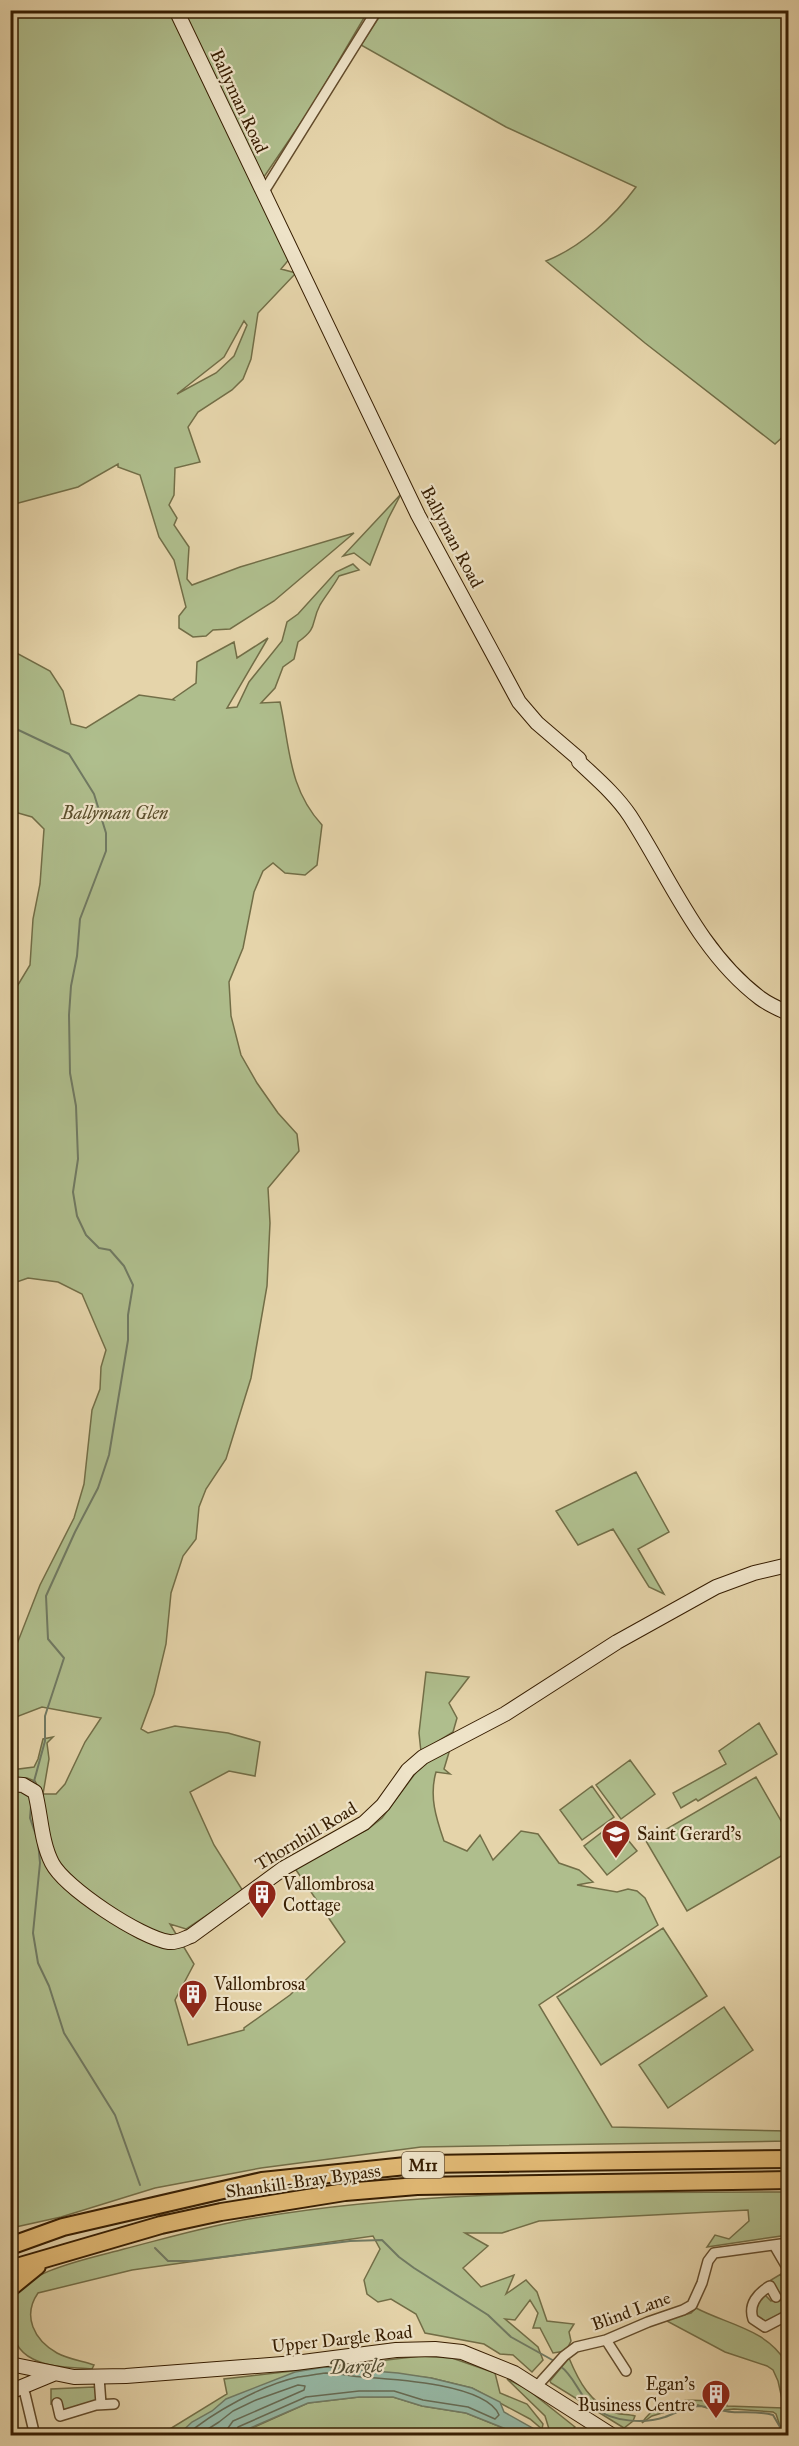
<svg xmlns="http://www.w3.org/2000/svg" width="799" height="2446" viewBox="0 0 799 2446" font-family="'IM FELL Great Primer',serif">
<style>
.green{fill:#afbe8d;stroke:#726e47;stroke-width:1.5;fill-rule:evenodd}
.water{fill:#96b8a5;stroke:#707a63;stroke-width:1.5}
.lines{fill:none;stroke-linecap:round;stroke-linejoin:round}
.shore{stroke:#666a53;stroke-width:1.5}
.stream{stroke:#707a63;stroke-width:2}
.street-casing{stroke:#624b2b;stroke-width:12}
.secondary-casing{stroke:#361d01;stroke-width:16}
.highway-casing{stroke:#361d01;stroke-width:20}
.street{stroke:#eee3c8;stroke-width:9}
.secondary{stroke:#eee3c8;stroke-width:14}
.highway{stroke:#e2ba75;stroke-width:16}
.labels{text-anchor:middle;stroke-width:4.5;stroke-linejoin:round;paint-order:stroke}
.shield{fill:#eee3c8;stroke:#6d583d;stroke-width:1.5}
.shield-label{font-size:16px;font-weight:bold;fill:#361d01}
.street-label{font-size:18px;fill:#361d01;stroke:#eee3c8}
.park-label{font-size:18px;font-style:italic;fill:#5a4d2b;stroke:#eee3c8}
.poi-label{font-size:18px;fill:#361d01;stroke:#eee3c8;text-anchor:start}
.water-label{font-size:20px;font-style:italic;fill:#534c32;stroke:#eee3c8}
</style>
<rect width="100%" height="100%" fill="#e5d4aa"/>
<filter id="stains"><feTurbulence type="fractalNoise" baseFrequency=".00333" numOctaves="4"/><feColorMatrix values="0 0 0 0 .2 0 0 0 0 .09 0 0 0 0 .02 0 0 0 .5 -.17"/></filter>
<radialGradient id="worn" r=".72"><stop offset=".6" stop-color="#630" stop-opacity="0"/><stop offset="1" stop-color="#630" stop-opacity=".3"/></radialGradient>
<!-- green -->
<path class="green" d="M11,11H368L311,108L257,187L291,257L281,269L296,273L258,313L251,359L243,379L232,390L198,412L188,427L200,462L175,468L174,495L169,505L177,518L174,525L189,547L187,579L192,585L240,567L354,533L274,601L230,629L213,630L206,636L193,637L179,628V616L186,607L174,560L159,537L140,475L118,467V464L78,487L11,505ZM244,321L247,325L234,356L216,373L177,394L224,357Z
M383,11H788V432L775,444L645,343L546,261C581,247 614,217 636,187L506,127L361,45Z
M401,494L388,519L370,565L354,553L343,556Z
M353,564L359,570L339,576C333,587 326,595 320,605C310,624 319,627 298,642L294,659L283,667L275,688L261,703L280,702C290,747 288,788 322,825L317,865L305,875L285,873L273,863L263,871L254,892L243,948L229,982L231,1016L241,1055L257,1083L278,1113L297,1134L299,1151L268,1188L270,1223L267,1286L251,1378L226,1459L206,1489L199,1507L196,1539L183,1556L171,1593L166,1644L154,1694L141,1729L148,1733L175,1726L228,1733L260,1742L255,1776L229,1771L190,1792L214,1845L243,1891L186,1929L170,1924L194,1964L175,2000L188,2045L244,2030V2028L290,1995L345,1942L294,1867L368,1829L382,1818L417,1771L426,1763L450,1749L444,1769L450,1774L436,1772C429,1796 436,1818 444,1841L467,1851L480,1835L493,1860L521,1831L538,1834L559,1863L579,1870L593,1882L577,1885L617,1892L628,1889L637,1891L645,1898L658,1925L539,2005L612,2127L788,2131V2141L421,2147L261,2168L155,2188L61,2217L11,2228V1789L42,1794L35,1781L27,1778H11V1770L34,1767L38,1759L43,1739L53,1737L47,1743L49,1759L43,1794H56L65,1784L85,1742L101,1718L42,1707L11,1719V1652L17,1644L40,1585L74,1518L84,1484L92,1410L100,1389L101,1367L106,1350L82,1294L58,1282L28,1278L11,1284L10,998L30,965L33,919L40,884L44,829L32,817L11,811V650L50,671L63,691L71,724L86,728L139,695L174,700L173,699L196,683L197,662L234,642L237,658L268,638L227,708L237,707L249,682L282,641L287,622L298,614L336,572Z
M636,1472L669,1532L638,1549L664,1594L649,1587L613,1529L578,1545L556,1511Z
M426,1672L469,1677L449,1703L457,1718L453,1732L421,1752L419,1733Z
M759,1723L777,1754L698,1801L696,1799L681,1808L673,1793L726,1764L719,1751Z
M630,1760L655,1794L621,1819L596,1785Z
M756,1777L788,1833V1852L687,1911L646,1841Z
M592,1786L614,1817L582,1840L560,1810Z
M614,1823L637,1851L607,1875L584,1846Z
M663,1928L707,1996L601,2065L557,1997Z
M724,2007L753,2050L668,2108L639,2065Z
M788,2192V2235L707,2247L715,2235L729,2239L749,2221L748,2210L539,2221L502,2233H465L488,2246L463,2268L481,2287L514,2275L506,2294L526,2280L537,2292L547,2321L574,2324L569,2332L571,2341L566,2351L553,2353L540,2328H533L538,2313L530,2300L515,2320L505,2319L538,2347L543,2360L532,2372L513,2355L500,2354L484,2344L425,2333L416,2314L391,2299L378,2302L367,2294L364,2280L380,2249L373,2236L132,2270L38,2293C22,2316 34,2340 57,2353C68,2359 82,2361 94,2365L92,2369C73,2367 50,2368 33,2359C18,2352 11,2337 11,2321C11,2316 9,2308 11,2303C18,2271 96,2257 124,2249C167,2238 211,2225 255,2218C432,2188 610,2193 788,2192Z
M781,2274L788,2284V2310L765,2324L754,2316L759,2296L764,2294L771,2301L781,2295L771,2280Z
M696,2308C726,2324 766,2329 785,2361L788,2360V2435H783L776,2414L773,2412L734,2409L716,2411L698,2405L682,2407L652,2416L642,2423C659,2395 698,2399 726,2403L727,2406L784,2408L778,2381L773,2370L767,2366L725,2352L665,2320L691,2313Z
M421,2356L452,2358L495,2373L500,2393L527,2404L543,2424L542,2429L530,2419L472,2388L431,2378L377,2372L180,2432L178,2435L152,2436L165,2432L227,2394L224,2379Z
M569,2358C579,2382 590,2403 616,2413C622,2415 629,2414 635,2416L633,2421L624,2428L551,2383L550,2381Z
M507,2379L527,2389L575,2427L568,2434L570,2435H557L549,2429L545,2416Z
M94,2387L97,2388L96,2402L66,2411L63,2410L60,2402L51,2404V2389Z
M359,2397H393L422,2406L466,2413L521,2435L234,2436L308,2403Z"/>
<!-- water -->
<path class="water" d="M325,2367L398,2373L431,2378L472,2388L500,2402L504,2412L545,2435H521L466,2413L422,2406L393,2397H359L308,2403L234,2435H178L192,2422L212,2411L226,2399L295,2372Z"/>
<g class="lines">
<!-- shore -->
<path class="shore" d="M185,2436C213,2412 262,2385 298,2377C307,2376 317,2374 326,2373C338,2373 350,2376 362,2377C393,2379 486,2384 499,2415L495,2419L468,2407L423,2400L394,2391H359L306,2397L238,2427L234,2436
M197,2436L219,2422L233,2411L256,2400L298,2385L305,2386L304,2390L233,2421L228,2428L226,2436"/>
<!-- stream -->
<path class="stream" d="M10,726L69,754L94,794L106,833V851L80,919L77,956L71,986L69,1015L70,1073L76,1106L78,1159L73,1192L77,1216L86,1235L99,1248L110,1250L124,1266L133,1285L128,1315V1340L109,1455L98,1488L75,1532L46,1596L48,1639L64,1658L45,1716V1741L33,1785
M31,1806L30,1818L38,1841L40,1863L33,1933L38,1963L49,1986L64,2033L115,2115L140,2185
M155,2248L168,2261H191L350,2241L382,2240L399,2257L414,2268L488,2315L511,2337L556,2362
M560,2366C575,2376 579,2397 594,2408C613,2422 644,2424 665,2417C676,2413 687,2406 700,2406C711,2407 721,2411 732,2412C746,2413 758,2411 773,2415L780,2427V2436"/>
<!-- street casing -->
<g class="street-casing">
<path id="street" d="M263,193L377,10
M774,2245L788,2269
M776,2297L770,2286C758,2293 748,2304 753,2319L765,2327L788,2315
M606,2340L626,2371
M99,2377L101,2404
M537,2386L564,2356L576,2347L606,2340L648,2322L683,2310L692,2305L702,2283L708,2261L714,2253L788,2243
M25,2394L35,2436
M57,2403L60,2416L96,2405L114,2404"/>
</g>
<!-- secondary casing -->
<g class="secondary-casing">
<path id="secondary" d="M176,10L418,515L519,702L537,723L579,759V762C597,779 616,795 630,816C670,878 699,952 760,998C768,1004 779,1009 788,1013
M10,1784L23,1785L35,1792C41,1815 41,1842 52,1863C65,1888 141,1938 169,1942C177,1943 183,1939 191,1936L284,1868L364,1823L383,1805L408,1770L423,1757L505,1714L617,1642L716,1587L754,1573L788,1565
M10,2364L74,2377L126,2376L295,2363L396,2350L435,2349L462,2352L514,2373L613,2436
M12,2391L53,2374"/>
</g>
<!-- highway casing -->
<g class="highway-casing">
<path id="highway" d="M10,2246L63,2227L262,2181L425,2164L788,2159
M10,2269L161,2225L221,2212L345,2192L417,2186L788,2180
M10,2288L37,2266"/>
</g>
<!-- street -->
<use href="#street" class="street"/>
<!-- secondary -->
<use href="#secondary" class="secondary"/>
<!-- highway -->
<use href="#highway" class="highway"/>
</g>
<!-- icons -->
<defs>
<g id="school-pin" transform="scale(1.5)"><path d="M0 17L-7.5 6A9.5 9.5 0 1 1 7.5 6Z" fill="#8f2418" stroke="#eee3c8"/><path d="M0-5L7-2L0 1L-7-2ZM-4 1L0 2.5L4 1V4Q0 6-4 4Z" fill="#fff"/></g>
<g id="building-pin" transform="scale(1.5)"><path d="M0 17L-7.5 6A9.5 9.5 0 1 1 7.5 6Z" fill="#8f2418" stroke="#eee3c8"/><path d="M-4-6H4V6H1V3H-1V6H-4ZM-2.5-4.3h1.7v1.8h-1.7ZM.8-4.3h1.7v1.8H.8ZM-2.5-1h1.7V.8h-1.7ZM.8-1h1.7V.8H.8Z" fill="#fff"/></g>
</defs>
<g fill-rule="evenodd">
<use href="#school-pin" x="616" y="1834"/>
<use href="#building-pin" x="262" y="1894"/>
<use href="#building-pin" x="193" y="1994"/>
<use href="#building-pin" x="716" y="2394"/>
</g>
<g class="labels">
<!-- shield labels -->
<rect class="shield" x="402" y="2152" width="42" height="26" rx="4.5"/>
<g class="shield-label">
<text x="423" y="2171">M11</text>
</g>
<!-- street labels -->
<g class="street-label">
<text transform="translate(239 101) rotate(65)" y="6">Ballyman Road</text>
<text transform="translate(452 537) rotate(62)" y="6">Ballyman Road</text>
<text transform="translate(306 1836) rotate(-31)" y="6">Thornhill Road</text>
<text transform="translate(303 2181) rotate(-8)" y="6">Shankill-Bray Bypass</text>
<text transform="translate(631 2311) rotate(-20)" y="6">Blind Lane</text>
<text transform="translate(342 2339) rotate(-6)" y="6">Upper Dargle Road</text>
</g>
<!-- park labels -->
<g class="park-label">
<text x="115" y="819">Ballyman Glen</text>
</g>
<!-- poi labels -->
<g class="poi-label">
<text x="637" y="1840">Saint Gerard's</text>
<text x="283" y="1890">Vallombrosa<tspan x="283" dy="21">Cottage</tspan></text>
<text x="214" y="1990">Vallombrosa<tspan x="214" dy="21">House</tspan></text>
<text x="695" y="2390" text-anchor="end">Egan's<tspan x="695" dy="21">Business Centre</tspan></text>
</g>
<!-- water labels -->
<g class="water-label">
<text transform="translate(356 2366) rotate(-2)" y="7">Dargle</text>
</g>
</g>
<!-- margin -->
<rect width="799" height="2446" fill="none" stroke="#e5d4aa" stroke-width="36"/>
<rect x="12" y="12" width="775" height="2422" fill="none" stroke="#361d01" stroke-width="3"/>
<rect x="18" y="18" width="763" height="2410" fill="none" stroke="#361d01" stroke-width="1.5"/>
<rect width="100%" height="100%" filter="url(#stains)"/>
<rect width="100%" height="100%" fill="url(#worn)"/>
</svg>
